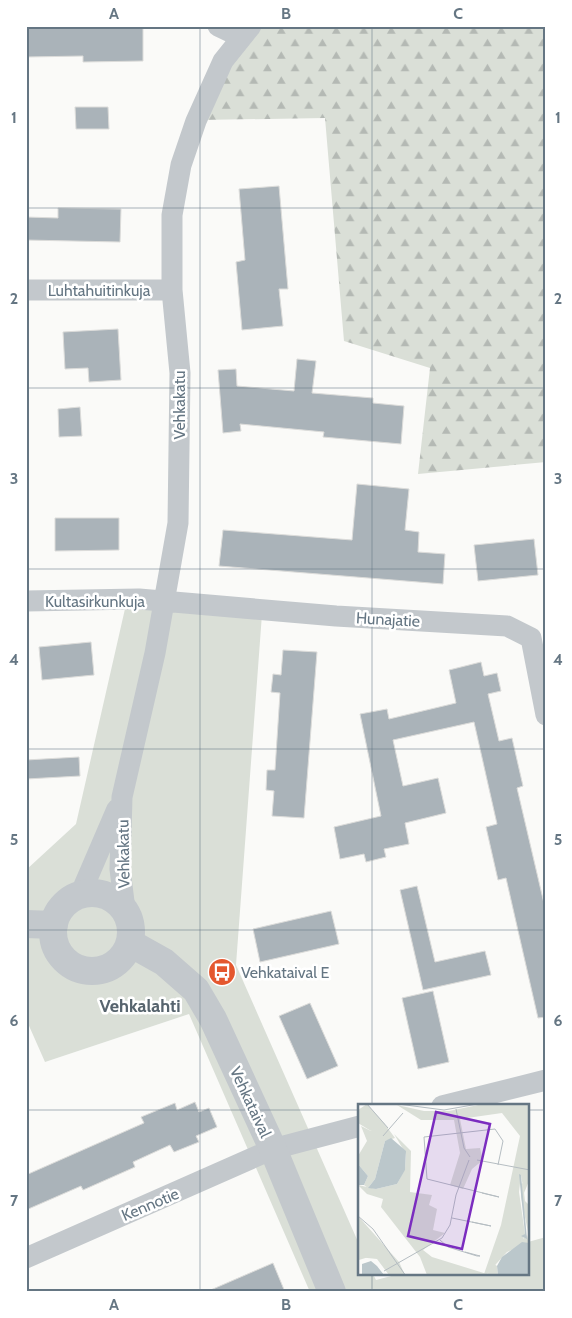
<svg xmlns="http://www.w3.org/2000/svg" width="572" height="1318" viewBox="0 0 572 1318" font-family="Cabin,sans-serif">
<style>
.grass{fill:#dadfd7}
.forest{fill:url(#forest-firs)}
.building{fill:#aab3b9;stroke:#dcdcda}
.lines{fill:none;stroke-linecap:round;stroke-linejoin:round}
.minor{stroke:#c3c8cc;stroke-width:21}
.tertiary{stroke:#c3c8cc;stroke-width:28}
.grid{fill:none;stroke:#657683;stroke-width:1;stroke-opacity:0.55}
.labels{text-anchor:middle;stroke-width:5;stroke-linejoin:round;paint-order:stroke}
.street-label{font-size:16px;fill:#657683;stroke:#fff}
.poi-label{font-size:16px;fill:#657683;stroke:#fff;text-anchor:start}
.neighbourhood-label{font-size:18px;font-weight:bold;fill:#57646e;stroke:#fff}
.inset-road{fill:none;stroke:#b5bdc2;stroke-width:1}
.view{fill:#7b2cbf;fill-opacity:0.15;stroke:#7b2cbf;stroke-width:2.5}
.inset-edge{fill:none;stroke:#657683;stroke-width:2.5}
.neatline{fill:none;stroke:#657683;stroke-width:2}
.grid-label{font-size:16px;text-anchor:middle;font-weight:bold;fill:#657683}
</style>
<defs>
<pattern id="forest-firs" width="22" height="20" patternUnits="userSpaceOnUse" patternTransform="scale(1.25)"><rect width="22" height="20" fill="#dadfd7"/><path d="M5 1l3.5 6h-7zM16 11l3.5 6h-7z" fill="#b4b9b4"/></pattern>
</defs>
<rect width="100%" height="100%" fill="#fafaf8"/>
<!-- grass -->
<path class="grass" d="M127,600L262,614L236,965L359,1244L360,1274H373L376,1280L399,1274H528V1242L546,1237V1292H310L189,1014L45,1062L26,1019V870L76,824Z"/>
<!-- forest -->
<path class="forest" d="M246,26H546V462L418,474L430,368L344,341L325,118L199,120Z"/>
<!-- building -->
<path class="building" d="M26,26H143V61L83,62V56L26,57Z
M75,107H108L109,129H76Z
M279,186L288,289H279L283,326L242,330L236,262L245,260L239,189Z
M58,208L121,209L120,242L26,240V217L58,218Z
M118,329L121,380L89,382L88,368L65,369L63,332Z
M297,359L316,361L312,393L373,398V403L404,406L401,444L323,437L324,432L240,424L241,431L223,433L218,370L236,369L237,386L294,391Z
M80,407L82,436L59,437L58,409Z
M357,484L409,489L405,530L419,532L418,552L445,554L443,584L219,566L223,530L352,540Z
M55,518H119V550L55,551Z
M534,539L538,575L478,581L474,545Z
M91,642L94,675L42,680L39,647Z
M283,650L317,652L304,818L272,816L274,791L266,790L267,770H275L280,693L271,692L273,674L281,675Z
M481,662L484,676L497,673L501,691L488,694L499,741L512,738L523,786L517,788L546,912V1017L538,1018L506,878L498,880L486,827L497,824L474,722L393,740L403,786L438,778L446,813L405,823L409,844L384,849L386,857L366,862L364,854L340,859L334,827L381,816L360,714L387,709L389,719L456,703L449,670Z
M79,757L80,776L26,779V760Z
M417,886L435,962L485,951L491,975L423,990L400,890Z
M331,911L339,944L260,962L253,929Z
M433,991L449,1062L418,1069L402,998Z
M310,1003L338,1066L307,1079L279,1016Z
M195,1102L199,1112L209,1108L217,1127L196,1136L199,1142L174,1152L170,1145L133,1162L135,1167L83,1190L81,1186L26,1210V1175L144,1123L141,1117L175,1103L177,1110Z
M273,1263L285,1292H206Z"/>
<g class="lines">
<!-- minor -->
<path class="minor" d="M218,26L241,37
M26,290H172
M26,601L139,599L336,616L507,626L531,638L546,715
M80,895L117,809
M125,910L120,869L122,797L155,653L178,523L180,373L172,290V215L181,165L196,121L223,61L251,26
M442,1106L546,1080
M26,1258L273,1149L360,1126"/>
<!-- tertiary -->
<path class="tertiary" d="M53 932a39 39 0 1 1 78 0a39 39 0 1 1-78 0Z
M26,924L54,925
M130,943L164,962L196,990L213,1019L273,1149L332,1292"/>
</g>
<!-- grid -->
<path class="grid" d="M200,26V1292M372,26V1106M26,208H546M26,388H546M26,569H546M26,749H546M26,930H546M26,1110H360M528,1110H546M372,1274V1292"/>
<!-- icons -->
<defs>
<g id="bus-disc" transform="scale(1.4375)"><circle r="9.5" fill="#e4572e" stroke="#fff"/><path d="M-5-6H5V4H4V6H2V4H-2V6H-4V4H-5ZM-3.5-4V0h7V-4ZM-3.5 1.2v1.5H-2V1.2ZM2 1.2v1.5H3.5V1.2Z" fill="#fff"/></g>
</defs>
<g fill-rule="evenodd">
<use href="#bus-disc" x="222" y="972"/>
</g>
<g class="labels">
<!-- street labels -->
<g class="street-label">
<text x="99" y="296">Luhtahuitinkuja</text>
<text transform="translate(179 405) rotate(-90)" y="6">Vehkakatu</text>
<text x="95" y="607">Kultasirkunkuja</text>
<text transform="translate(388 619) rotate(3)" y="6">Hunajatie</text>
<text transform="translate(123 854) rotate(-91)" y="6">Vehkakatu</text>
<text transform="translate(251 1102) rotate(65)" y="6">Vehkataival</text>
<text transform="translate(150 1204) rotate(-23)" y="6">Kennotie</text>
</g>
<!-- poi labels -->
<g class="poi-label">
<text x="241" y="978">Vehkataival E</text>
</g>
<!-- neighbourhood labels -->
<g class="neighbourhood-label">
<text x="140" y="1012">Vehkalahti</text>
</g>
</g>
<!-- overview -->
<g transform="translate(358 1104)">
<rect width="171" height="171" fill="#fafaf8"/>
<path d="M125,0H171V77L166,89L163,71L161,88L167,130L165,135L169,131L171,139L149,148L129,170H126L143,121L162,32L144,9L102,15L108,45L122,44L125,56L114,65L105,85L92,81L102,49L96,16H63L39,1L66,7H91ZM0,112L41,158L47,171H31L19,155L0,153Z" fill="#dadfd7"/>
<path d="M9,0L26,19L27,23L13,27L0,19V6ZM36,30L53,47L52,88L74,91L71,101L79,105L75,126L87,129L65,146L74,153L129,170L136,160L139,162L140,171H69L62,153L23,103L25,95L9,90L0,81L18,85L39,80L47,65L48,50ZM165,79L167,97L171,101V133L163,93V80Z" fill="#dadfd7"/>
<path d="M0,138H11L18,146L17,151L1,156Z" fill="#dadfd7"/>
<path d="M26,19L37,34L27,37L17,75L10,84L6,81L10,72L0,60V52L9,37L3,22L13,27L16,23H26Z" fill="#dadfd7"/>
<path d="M33,34L48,47L47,66L39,80L18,85L10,84L17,75L27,37ZM0,60L10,72L6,81H0ZM161,70L163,71L169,135L163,132L167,130ZM164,138L171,139V171H140L139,162L144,153ZM13,157L19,162L26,171H4V160Z" fill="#bbc7cb"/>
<path class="inset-road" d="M9,0L30,24M40,0L86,6L120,0M98,5L106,44L112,53M25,32L45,9M119,56L172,66M140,61L145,37L137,25L66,33L69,75L141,93M124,89L141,93M0,112L15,125L48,172M94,114L133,122M114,118L133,122M82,136L90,143L119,152H122L107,148M26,167L84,134L92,121L98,91L111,56"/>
<path class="view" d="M78,8L132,20L104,145L50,132Z"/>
<rect width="171" height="171" class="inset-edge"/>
</g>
<!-- border -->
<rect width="572" height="1318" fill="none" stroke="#ffffff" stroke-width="55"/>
<rect x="28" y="28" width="516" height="1262" class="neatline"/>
<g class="grid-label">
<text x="114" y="19">A</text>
<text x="286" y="19">B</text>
<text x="458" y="19">C</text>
<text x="14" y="123">1</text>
<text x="558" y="123">1</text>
<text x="14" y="304">2</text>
<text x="558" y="304">2</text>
<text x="14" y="484">3</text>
<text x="558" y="484">3</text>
<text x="14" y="665">4</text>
<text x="558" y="665">4</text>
<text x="14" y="845">5</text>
<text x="558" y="845">5</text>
<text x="14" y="1026">6</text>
<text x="558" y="1026">6</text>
<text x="14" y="1206">7</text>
<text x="558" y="1206">7</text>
<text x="114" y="1310">A</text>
<text x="286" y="1310">B</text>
<text x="458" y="1310">C</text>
</g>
</svg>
